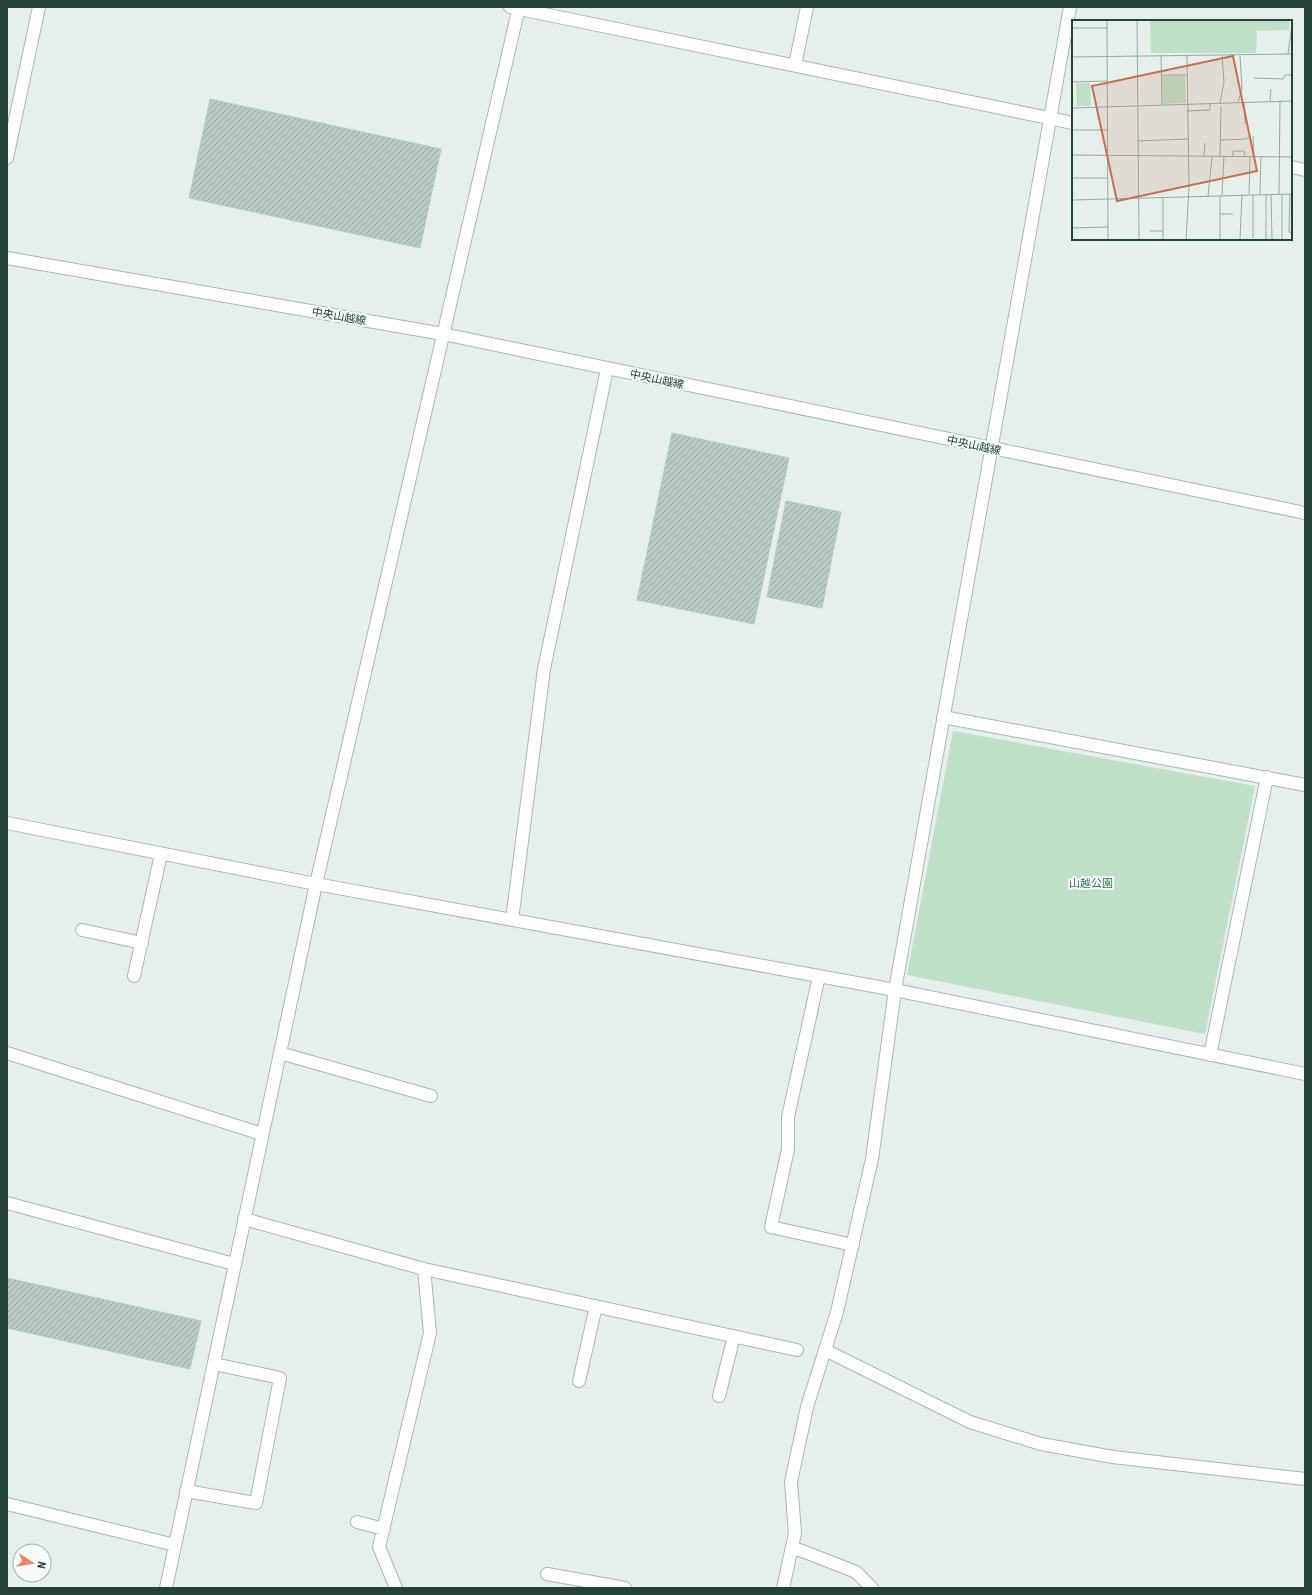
<svg xmlns="http://www.w3.org/2000/svg" width="1312" height="1595" viewBox="0 0 1312 1595" font-family="'Roboto Condensed','Noto Sans JP',sans-serif">
<style>
.green{fill:#bfe0c8}
.building{fill:url(#building-hatch);stroke:#b8c9c2}
.lines{fill:none;stroke-linecap:round;stroke-linejoin:round}
.minor-casing{stroke:#a8b8b2;stroke-width:14}
.minor{stroke:#fff;stroke-width:12}
.labels{text-anchor:middle;stroke-width:4;stroke-linejoin:round;paint-order:stroke}
.street-label{font-size:11px;fill:#24423a;stroke:#f7fbf9}
.park-label{font-size:11px;fill:#2d7a4b;stroke:#f7fbf9}
.inset-road{fill:none;stroke:#98aaa4;stroke-width:1}
.view{fill:#c07456;fill-opacity:0.15;stroke:#c07456;stroke-width:2}
.inset-edge{fill:none;stroke:#24423a;stroke-width:2}
</style>
<defs>
<pattern id="building-hatch" width="6" height="6" patternUnits="userSpaceOnUse"><rect width="6" height="6" fill="#bbcac4"/><path d="M-1 1l2-2M0 6l6-6M5 7l2-2" fill="none" stroke="#98a6a0"/></pattern>
</defs>
<rect width="100%" height="100%" fill="#e6efeb"/>
<!-- green -->
<path class="green" d="M953,731L1255,786L1205,1034L907,975Z"/>
<!-- building -->
<path class="building" d="M210,99L441,149L420,248L189,198Z
M672,433L789,458L754,624L637,600Z
M786,501L841,512L822,608L767,597Z
M7,1278L201,1321L190,1369L7,1328Z"/>
<g class="lines">
<!-- minor casing -->
<g class="minor-casing">
<path id="minor" d="M510,7L1073,123
M795,65L807,7
M7,158L39,7
M1291,167L1305,170
M7,258L443,334L1305,513
M943,717L1305,785
M7,823L316,884L895,990L1305,1074
M512,920L544,669L607,369
M82,930L142,943
M134,976L161,854
M819,976L788,1117V1149L771,1227L853,1245
M7,1053L262,1134
M280,1053L431,1096
M1210,1055L1267,777
M7,1203L234,1264
M244,1219L424,1269L797,1350
M825,1350L970,1422L1041,1444L1113,1457L1305,1479
M579,1381L596,1306
M719,1396L734,1336
M186,1491L256,1503L280,1378L214,1364
M7,1504L175,1545
M357,1522L384,1529
M792,1547L856,1572L872,1588
M547,1574L625,1588
M166,1588L316,884L519,7
M396,1588L379,1547L430,1333L424,1269
M783,1588L795,1533L791,1482L807,1407L837,1312L872,1159L895,990L1070,7"/>
</g>
<!-- minor -->
<use href="#minor" class="minor"/>
</g>
<g class="labels">
<!-- street labels -->
<g class="street-label">
<text transform="translate(339 316) rotate(10)" y="4">中央山越線</text>
<text transform="translate(657 379) rotate(12)" y="4">中央山越線</text>
<text transform="translate(974 445) rotate(12)" y="4">中央山越線</text>
</g>
<!-- park labels -->
<g class="park-label">
<text x="1091" y="887">山越公園</text>
</g>
</g>
<!-- overview -->
<g transform="translate(1072 20)">
<rect width="220" height="220" fill="#e6efeb"/>
<path d="M78,0H217V10L185,11L184,33H79ZM90,56H113L114,83L91,84ZM4,63H18L19,86H5Z" fill="#bfe0c8"/>
<path class="inset-road" d="M35,0L36,220M65,0L67,220M0,8H35M216,34L220,6M89,35L90,85M0,37L220,34M89,55H115M182,58L211,59L213,55H220M0,62L35,61M198,81L199,69M166,82L170,69L168,36M148,83L152,62L150,36M172,83L173,104M0,88L220,81M115,91L138,90V83M0,110H35M181,116L182,137M149,120L174,119L178,116M66,121L116,119M0,135L220,137M132,137L133,123M148,137L149,86M161,137V131H172L173,137M0,158H36M177,174L178,137M188,174L189,137M194,174V220M199,174L200,220M207,174L208,81M218,174L217,212L220,213M150,175L152,137M136,176L140,137M91,177V220M0,180L220,174M148,194H161M0,208L36,207M78,211H91M181,218V174M114,220L117,167L115,35M148,220V175M168,220L170,174M210,220V174"/>
<path class="view" d="M161,36L185,151L45,181L20,66Z"/>
<rect width="220" height="220" class="inset-edge"/>
</g>
<!-- border -->
<rect width="1312" height="1595" fill="none" stroke="#24423a" stroke-width="16"/>
<!-- north arrow -->
<g transform="translate(32 1563) rotate(102)"><circle r="19" fill="#f7fbf9" stroke="#a3b1ad"/>
<path d="M0-3L7 15L0 10L-7 15Z" fill="#f4845f"/>
<text y="-6" font-size="11" font-weight="bold" text-anchor="middle" fill="#24423a">N</text>
</g>
</svg>
